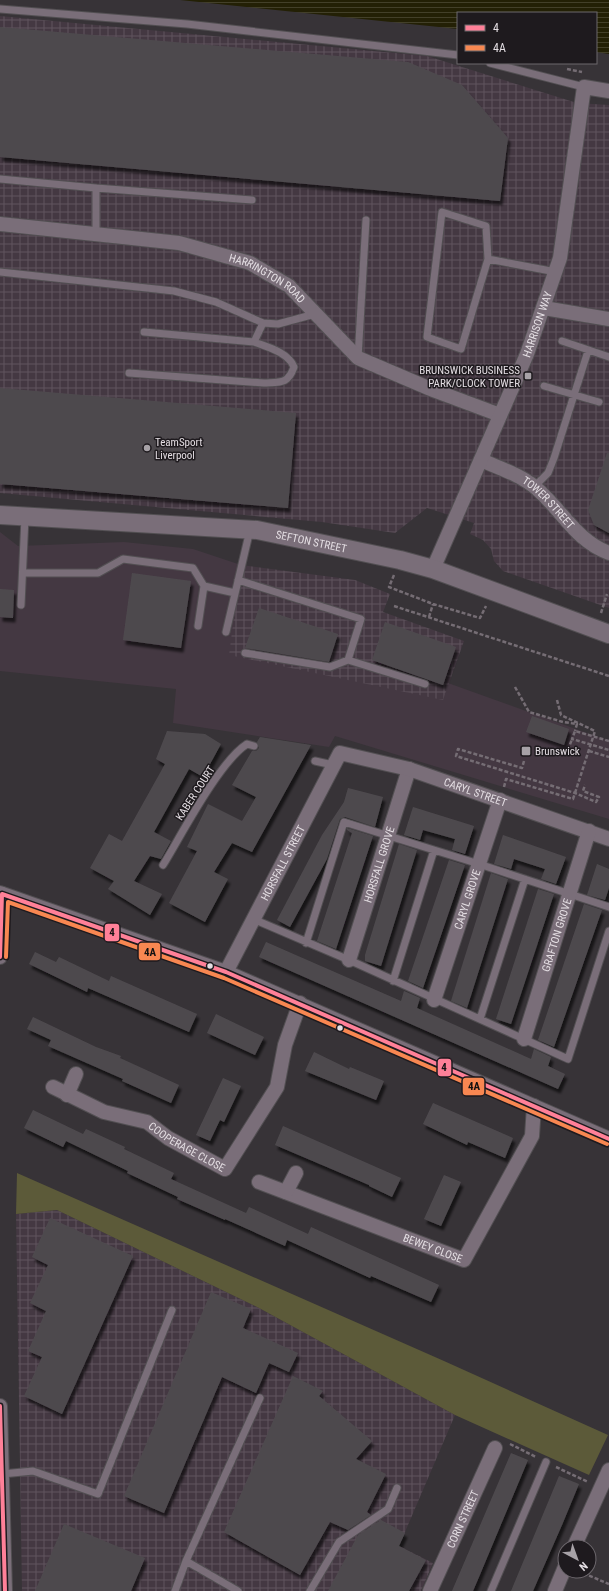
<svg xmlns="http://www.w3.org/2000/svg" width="609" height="1591" viewBox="0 0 609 1591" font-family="'Roboto Condensed',sans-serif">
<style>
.built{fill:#443842}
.industrial{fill:url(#industrial-grid)}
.green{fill:#5c5a39}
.water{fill:url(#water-rules)}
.building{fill:#4e4a4e;filter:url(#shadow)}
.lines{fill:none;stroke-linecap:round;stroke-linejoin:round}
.service-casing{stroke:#524f52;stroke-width:9}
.minor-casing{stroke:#524f52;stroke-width:16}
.tertiary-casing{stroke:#524f52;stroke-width:20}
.path{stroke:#756d74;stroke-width:2.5;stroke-dasharray:4 2;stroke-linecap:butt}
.service{stroke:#7a6e79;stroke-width:7}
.minor{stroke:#7a6e79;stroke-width:14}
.tertiary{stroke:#7a6e79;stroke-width:18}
.path-bridge{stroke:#756d74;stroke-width:2.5;stroke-dasharray:4 2;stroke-linecap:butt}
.bus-1-casing{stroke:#1e1a1e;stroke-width:7}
.bus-2-casing{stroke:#1e1a1e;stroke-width:7}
.bus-1{stroke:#ff8098;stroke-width:4}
.bus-2{stroke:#f88751;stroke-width:4}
.poi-dot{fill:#a7a2a7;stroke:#1e1a1e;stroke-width:1.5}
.bus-dot{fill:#e4dee3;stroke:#1e1a1e;stroke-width:1.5}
.labels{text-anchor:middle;stroke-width:3;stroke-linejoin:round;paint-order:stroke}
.street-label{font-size:11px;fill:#e4dee3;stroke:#1e1a1e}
.poi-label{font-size:11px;fill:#e4dee3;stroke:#1e1a1e;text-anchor:start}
.line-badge{stroke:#1e1a1e;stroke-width:1.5}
.pale-badge-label{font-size:11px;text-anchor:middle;font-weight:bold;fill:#111}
</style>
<defs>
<pattern id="industrial-grid" width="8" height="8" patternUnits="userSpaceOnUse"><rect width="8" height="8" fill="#443842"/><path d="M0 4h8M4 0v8" fill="none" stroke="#5f545d"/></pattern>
<pattern id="water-rules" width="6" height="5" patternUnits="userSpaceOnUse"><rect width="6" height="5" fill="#232005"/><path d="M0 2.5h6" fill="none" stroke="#434029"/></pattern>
<filter id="shadow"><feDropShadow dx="2.5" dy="4.5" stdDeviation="1" flood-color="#0009"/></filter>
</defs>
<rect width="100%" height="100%" fill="#373337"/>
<!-- built -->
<path class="built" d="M0,532L18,546L124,542L193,549L241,565L443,699L448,683L609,741V819L335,736L329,747L173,723L176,689L0,671Z"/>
<!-- industrial -->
<path class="industrial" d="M0,16L427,56L577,103L609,105V608L503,571L494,561L491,549L483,540L470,534L474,523L427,508L395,533L322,522L0,493Z
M241,565L355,580L390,594L383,612L464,641L443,700L229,655Z
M57,1210L259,1308L455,1415L399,1546L433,1563L421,1591H22L16,1214Z"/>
<!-- green -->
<path class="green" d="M17,1173L444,1361L608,1435L589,1475L455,1415L259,1308L57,1210L16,1214Z"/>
<!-- water -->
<path class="water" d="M180,0H609V54L596,52V13H458V29Z"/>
<!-- building -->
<path class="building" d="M0,27L408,62L462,85L508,138L500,201L0,157Z
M0,388L296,413L288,508L0,484Z
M607,453H609V533L594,525L588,510Z
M132,573L191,581L181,648L123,640Z
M0,589L14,590L13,618L0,617Z
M259,608L338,634L329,662L245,648Z
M385,622L456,647L443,685L372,660Z
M532,716L569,729L564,745L526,732Z
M167,731L205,734L221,744L203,777L189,769L154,832L171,841L161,859L150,856L134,881L162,894L150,915L108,889L114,881L90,868L109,834L122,841L165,764L156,759Z
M260,737L311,745L252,852L232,843L214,872L228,879L205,922L169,903L197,851L187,847L208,804L242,821L256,797L232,785L252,751H256L259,748L257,742Z
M348,788L383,797L375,827L345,817L340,819L327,859L290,927L277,920L322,835L344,802Z
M413,807L474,826L465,854L452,850L455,839L423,830L420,840L404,835Z
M347,828L373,836L336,949L317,941L352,833L347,830Z
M503,835L566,857L556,884L541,879L545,869L514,859L511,869L494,864Z
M399,844L417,850L381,966L365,961V955Z
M449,860L465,865L423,988L408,981Z
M597,864L609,869V888L605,900L587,895Z
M491,873L508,879L467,1008L451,1001Z
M538,889L554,894L511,1024L496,1019Z
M584,904L602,910L554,1047L538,1040Z
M266,942L401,1001L404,991L420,998L417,1008L531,1059L534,1049L551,1057L548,1066L565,1074L558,1089L259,957Z
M35,952L56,962L59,957L109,981L111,976L197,1014L189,1032L88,988L87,992L29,964Z
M216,1014L264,1037L255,1055L207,1033Z
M33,1017L96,1047L121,1056L120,1058L179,1085L171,1103L122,1081L123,1079L48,1046L51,1040L27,1029Z
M314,1052L349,1069L350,1067L384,1081L376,1100L305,1071Z
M223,1078L241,1086L224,1122L220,1120L210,1141L196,1135Z
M433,1103L513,1138L505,1158L468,1142L467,1145L423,1124Z
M33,1110L83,1134L86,1129L125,1147L124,1149L174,1173L171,1179L246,1213L249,1207L308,1234L311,1227L439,1285L431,1302L371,1276L370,1278L287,1240L285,1246L225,1219V1220L177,1199L178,1197L127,1173L128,1171L66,1141L63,1147L24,1128Z
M283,1126L401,1178L392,1197L369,1186V1185L275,1145Z
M444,1175L461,1182L441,1226L424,1219Z
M50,1218L133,1256L62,1414L24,1396L42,1357L28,1351L46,1311L30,1303L48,1265L32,1257Z
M211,1292L251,1309L243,1328L298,1353L289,1372L269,1363L256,1393L222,1377L164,1513L124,1496Z
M293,1376L323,1391L319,1396L372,1441L356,1459L386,1474L367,1512L371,1515L348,1530L330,1522L300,1575L224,1532Z
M511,1453L528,1460L479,1577L473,1591H452Z
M559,1476L579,1484L562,1525L533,1591H511Z
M381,1520L405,1533L399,1546L426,1560L409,1591H328L358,1535Z
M64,1524L145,1558L131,1591H35Z"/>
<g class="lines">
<!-- service casing -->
<g class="service-casing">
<path id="service" d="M0,9L187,24L458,55
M490,63L584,87
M0,179L96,188V235
M96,188L252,200
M488,259L486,226L442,212L427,337L461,349L488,259L556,272
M0,272L174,291L216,302L263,323L278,324L315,314
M144,332L254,342L263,323
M562,341L609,357
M358,358L366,220
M129,373L264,383C281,382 288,384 294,367C288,352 267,347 254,342
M544,386L599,402
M535,486L548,473L554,458L588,351
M23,573H98L123,559L193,568L204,586L198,626
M238,580L361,619L348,660
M204,586L235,593
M21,605L25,517
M226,632L250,530
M245,653L330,667L348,660L425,684
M315,761L333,765
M163,865C182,834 219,762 247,744L254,746
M253,919L349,960L568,1059L609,931
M306,943L344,822L479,864L609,907
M393,981L434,850
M480,1019L525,879
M2,1474L33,1471L98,1494L172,1310
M186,1561L238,1591
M175,1591L186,1561L260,1398
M310,1591L339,1542L388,1509L397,1488
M491,1591L546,1462"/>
</g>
<!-- minor casing -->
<g class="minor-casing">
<g id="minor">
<path id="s1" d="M0,224L179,243L250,263L289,286L358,358L433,390L500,415"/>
<path d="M544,308L609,319"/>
<path id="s2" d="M481,460C499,468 521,475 536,488C562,510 576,541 609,553"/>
<path id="s3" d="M433,569L527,354L560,258L584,87L609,91"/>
<path d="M0,893L226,972L609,1139"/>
<path d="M0,957L2,894"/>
<path id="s4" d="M349,960L409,769"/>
<path id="s5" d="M226,972L340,753L409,769L609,839"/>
<path id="s6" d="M434,1000L500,800"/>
<path id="s7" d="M524,1039L589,831"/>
<path id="s8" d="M53,1087L104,1112L147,1122L168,1138L225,1169L277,1087L285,1045L300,1003"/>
<path d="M67,1095L76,1074"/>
<path id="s9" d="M259,1182L464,1260L532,1136L534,1106"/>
<path d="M286,1192L296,1173"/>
<path d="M0,1406L5,1591"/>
<path d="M574,1547L609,1470"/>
<path id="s10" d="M430,1591L495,1448"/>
<path d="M555,1591L565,1567"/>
</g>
</g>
<!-- tertiary casing -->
<g class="tertiary-casing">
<g id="tertiary">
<path id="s11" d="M0,515L257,530L400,560L433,569L609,634"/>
</g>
</g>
<!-- path -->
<path class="path" d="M567,69L582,72
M394,575L389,587L433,604L480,618L486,606
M394,606L609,676
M601,613L607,594
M429,617L433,604
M515,687L529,712L563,722L577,724L575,731
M557,700L561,715L595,731
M609,741L575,731L572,739L609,750
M568,750L572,739
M589,751L609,757
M524,761L522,768L458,749L456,756L575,793L596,802L599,797L583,791L585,785
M504,787L506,779L573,799L575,793
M510,1444L536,1457
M556,1467L588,1482
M578,1571L609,1584"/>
<!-- service -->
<use href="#service" class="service"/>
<!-- minor -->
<use href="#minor" class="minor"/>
<!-- tertiary -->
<use href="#tertiary" class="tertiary"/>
<!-- path-bridge -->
<path class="path-bridge" d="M575,793L595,731"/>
<!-- bus-1 casing -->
<g class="bus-1-casing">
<path id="bus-1" d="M0,957L2,894L226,972L609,1139
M0,1406L5,1591"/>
</g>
<!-- bus-2 casing -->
<g class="bus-2-casing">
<path id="bus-2" d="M6,957L8,902L224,978L607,1144"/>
</g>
<!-- bus-1 -->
<use href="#bus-1" class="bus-1"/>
<!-- bus-2 -->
<use href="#bus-2" class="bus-2"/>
</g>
<!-- markers -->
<g class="poi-dot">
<rect x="524" y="372" width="8" height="8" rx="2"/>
<circle cx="147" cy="448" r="4"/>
<rect x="521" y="746" width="10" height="10" rx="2"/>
</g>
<g class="bus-dot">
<circle cx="210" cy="966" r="3.5"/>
<circle cx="340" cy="1028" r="3.5"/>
</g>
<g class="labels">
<!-- street labels -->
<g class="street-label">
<text dy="4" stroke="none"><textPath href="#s1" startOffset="276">HARRINGTON ROAD</textPath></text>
<text dy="4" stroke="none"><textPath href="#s3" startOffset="266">HARRISON WAY</textPath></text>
<text dy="4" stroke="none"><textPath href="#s2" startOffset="81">TOWER STREET</textPath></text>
<text dy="4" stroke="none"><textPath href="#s11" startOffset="313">SEFTON STREET</textPath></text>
<text dy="4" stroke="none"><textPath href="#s5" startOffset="388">CARYL STREET</textPath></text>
<text transform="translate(195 793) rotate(-57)" y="4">KABER COURT</text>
<text dy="4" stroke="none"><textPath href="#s5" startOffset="123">HORSFALL STREET</textPath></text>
<text dy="4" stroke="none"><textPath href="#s4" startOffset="100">HORSFALL GROVE</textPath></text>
<text dy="4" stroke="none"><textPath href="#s6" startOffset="106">CARYL GROVE</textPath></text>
<text dy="4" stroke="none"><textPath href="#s7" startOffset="109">GRAFTON GROVE</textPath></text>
<text dy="4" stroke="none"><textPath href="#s8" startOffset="148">COOPERAGE CLOSE</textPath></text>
<text dy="4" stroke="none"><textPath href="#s9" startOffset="186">BEWEY CLOSE</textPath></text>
<text dy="4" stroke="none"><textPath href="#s10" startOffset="79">CORN STREET</textPath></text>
</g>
<!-- poi labels -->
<g class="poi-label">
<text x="520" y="374" text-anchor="end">BRUNSWICK BUSINESS<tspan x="520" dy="13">PARK/CLOCK TOWER</tspan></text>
<text x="155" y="446">TeamSport<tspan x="155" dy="13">Liverpool</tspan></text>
<text x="535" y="755">Brunswick</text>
</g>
</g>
<g class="line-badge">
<rect x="104" y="923" width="16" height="19" rx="4" fill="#ff8098"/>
<rect x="138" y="942" width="23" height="19" rx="4" fill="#f88751"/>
<rect x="437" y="1058" width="15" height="19" rx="4" fill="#ff8098"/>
<rect x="462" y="1077" width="23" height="19" rx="4" fill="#f88751"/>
</g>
<g class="pale-badge-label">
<text x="112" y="936">4</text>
<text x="150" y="956">4A</text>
<text x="444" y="1071">4</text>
<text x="474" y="1090">4A</text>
</g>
<!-- legend -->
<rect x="457" y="12" width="140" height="52" fill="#1e1a1e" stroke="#6d686d"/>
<rect x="465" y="25" width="20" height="6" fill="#ff8098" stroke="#6d686d"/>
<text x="493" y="32" font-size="12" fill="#e4dee3">4</text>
<rect x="465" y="45" width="20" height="6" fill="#f88751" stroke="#6d686d"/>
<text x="493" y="52" font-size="12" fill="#e4dee3">4A</text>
<!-- north arrow -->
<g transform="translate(577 1559) rotate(139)"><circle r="19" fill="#1e1a1e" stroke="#6d686d"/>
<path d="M0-3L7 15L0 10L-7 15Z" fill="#a7a2a7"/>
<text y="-6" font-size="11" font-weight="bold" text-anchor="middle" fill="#e4dee3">N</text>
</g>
</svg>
